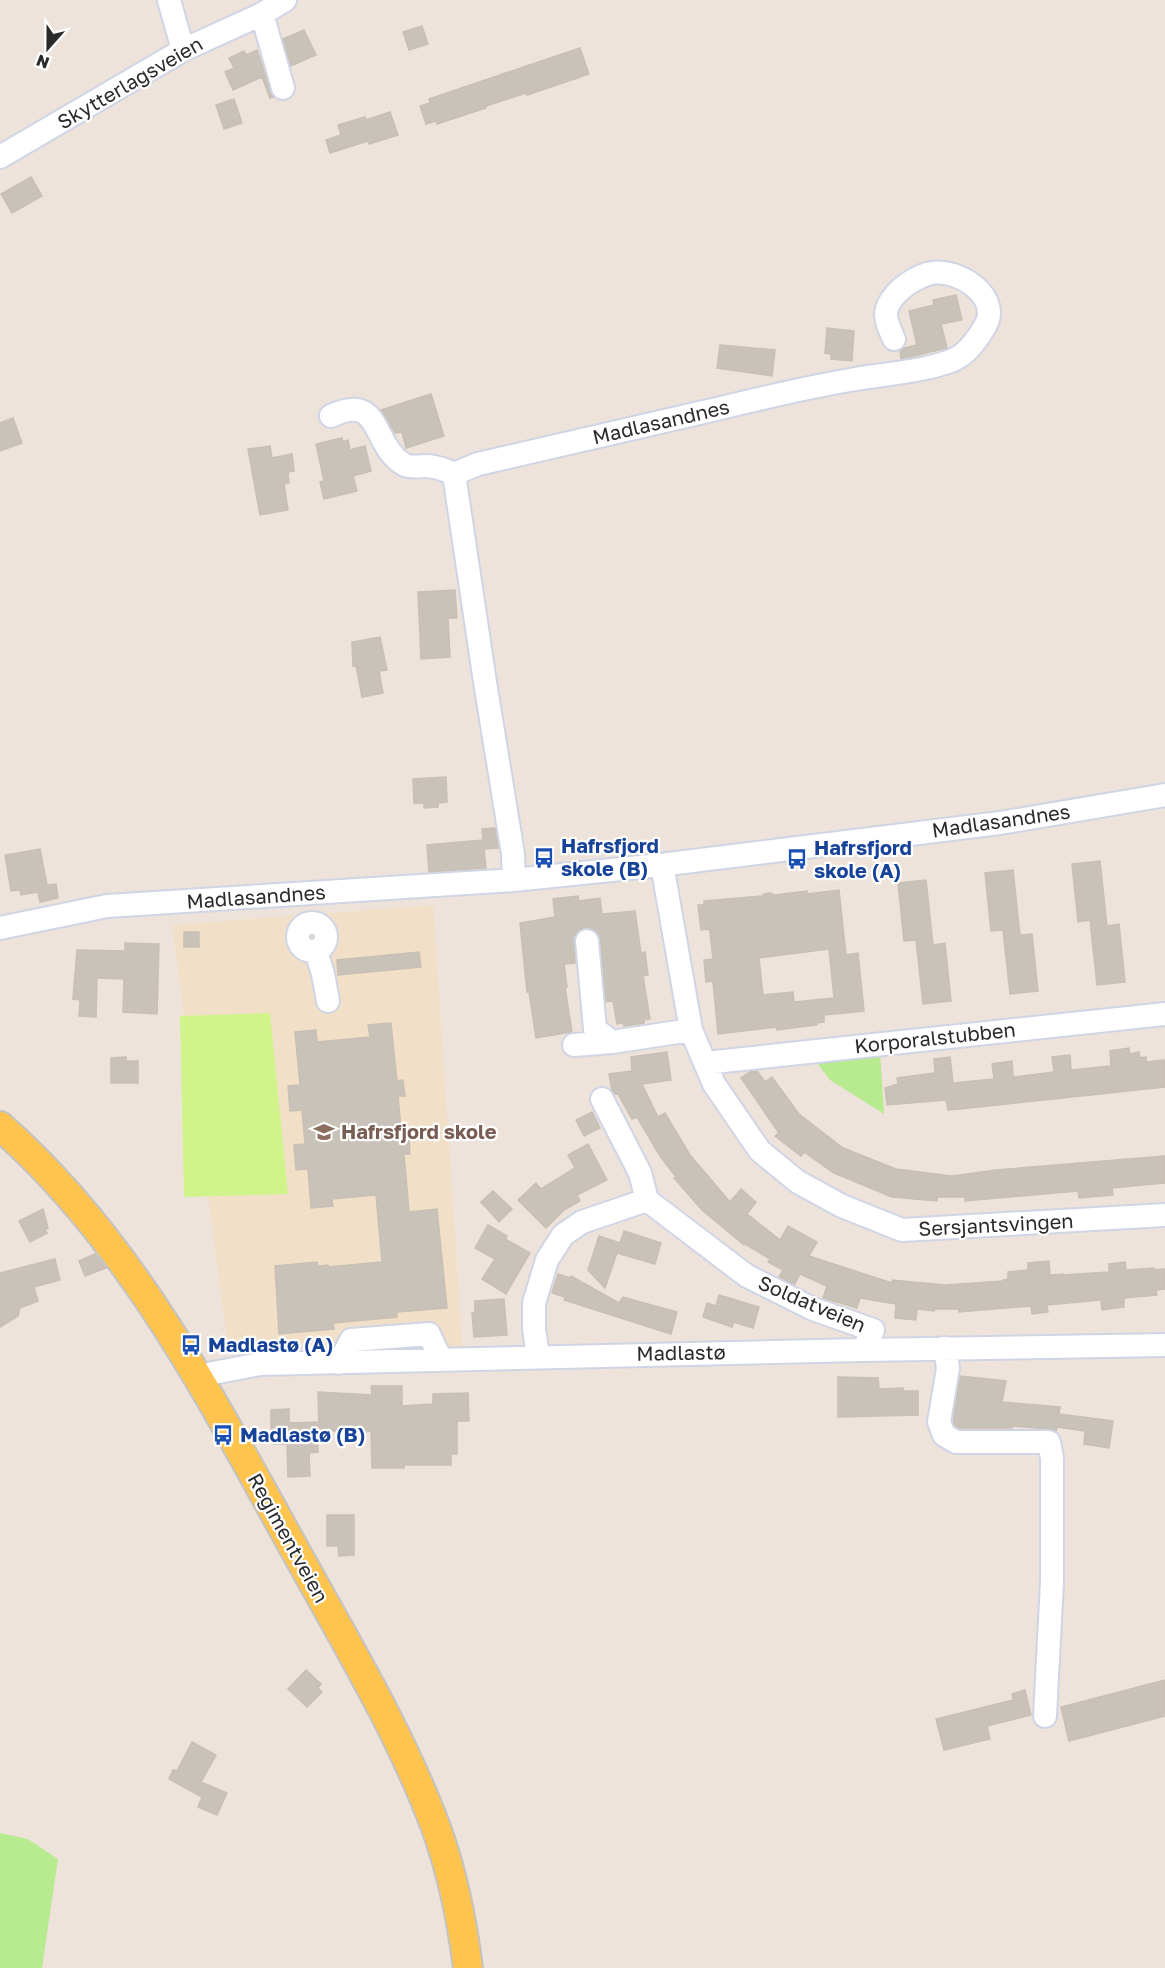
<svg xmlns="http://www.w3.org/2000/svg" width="1165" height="1968" viewBox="0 0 1165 1968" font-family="'Golos Text',sans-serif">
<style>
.education{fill:#f1e0c7}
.green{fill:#b8ea90}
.pitch{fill:#d1f38b}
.building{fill:#c8c2b9;stroke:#c9bfb4;stroke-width:1.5;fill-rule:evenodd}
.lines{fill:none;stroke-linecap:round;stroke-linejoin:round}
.minor-casing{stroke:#cfd5e5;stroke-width:26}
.major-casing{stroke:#c3c3c3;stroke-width:32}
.minor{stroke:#fff;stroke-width:22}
.major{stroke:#ffc44e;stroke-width:28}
.labels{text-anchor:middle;stroke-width:4.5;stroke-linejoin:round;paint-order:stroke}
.street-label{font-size:20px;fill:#2a2a2a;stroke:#fff}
.transit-label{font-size:20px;font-weight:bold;fill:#164399;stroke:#fff;text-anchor:start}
.education-label{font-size:20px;font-weight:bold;fill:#785e54;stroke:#fff;text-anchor:start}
</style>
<rect width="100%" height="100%" fill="#eee3da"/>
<!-- education -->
<path class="education" d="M433,905L463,1357L227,1339L172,925Z"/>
<!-- green -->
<path class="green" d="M880,1052L884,1114L830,1080L815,1060Z
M0,1833L28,1839L58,1859L42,1968H0Z"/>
<!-- pitch -->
<path class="pitch" d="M270,1013L288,1194L184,1197L180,1016Z"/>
<!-- building -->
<path class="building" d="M422,26L428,44L409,50L403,32Z
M304,30L316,55L291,66L283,39Z
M580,48L589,74L527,95L526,93L486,106V108L437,124L436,121L426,124L420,106L430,103L429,99Z
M257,50L273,97L270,98L262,77L233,90L225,72L234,68L229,58L244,51L246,55Z
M234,99L242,123L224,129L216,105Z
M390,112L398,135L369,144L368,141L330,153L326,140L341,135L338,125L365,117L366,120Z
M31,177L42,196L12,213L1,194Z
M956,295L962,320L941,324L947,348L901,359L900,351L904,348L917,345L909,311L934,305L933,300Z
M827,328L854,331L852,361L831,359V354L825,353Z
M720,345L775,350L772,376L717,368Z
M431,394L444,436L406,448L402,432L395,433L381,410Z
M13,418L22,443L0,451V423Z
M342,438L343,442L348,440L350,450L365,446L371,471L353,476L357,491L324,499L320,482L324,481L316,444Z
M270,446L272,458L292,454L294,471L288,472L289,483L284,484L288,510L260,515L248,449Z
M455,590L457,618H448L450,657L421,659L418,592Z
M380,637L387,670L379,671L383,693L362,697L356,665L353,666L352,642Z
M446,777L447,802L438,803V807L424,808V803H414L413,779Z
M495,828L498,848L484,849L482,829Z
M483,840L486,868L429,872L427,845Z
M40,849L47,885L56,884L58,898L40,902L38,892L21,895L20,890L11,891L5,855Z
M1100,861L1107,926L1119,924L1125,982L1097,985L1090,920L1078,922L1072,864Z
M1013,870L1020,935L1032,934L1038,991L1010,994L1003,930L991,931L985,873Z
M926,880L933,945L945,943L951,1001L923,1004L916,940L904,941L898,883Z
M839,890L846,955L858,953L864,1011L824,1015V1022L816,1023L817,1025L777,1030L776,1027L718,1034L713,981L706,982L704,960L713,959L710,932L709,929L701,930L698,905H704V901L762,896L764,894L771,893L774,895L807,891V894ZM829,949L834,998L794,1002L793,992L763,995L759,958Z
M578,896L579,901L600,898L602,914L635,911L641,953L645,952L648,975L643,976L650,1019L644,1020V1023L624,1026L623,1023L617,1024L613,1001L606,1002L600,939L598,934L593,929L585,928L579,930L575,936V963L564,964L567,987H565L572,1032L536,1038L529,992H527L520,923L555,917L553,899Z
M184,932H199V947H184Z
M125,943L159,944L157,1014L123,1012L124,979L97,978L96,1017L79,1016L80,1000L73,999L77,950L125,951Z
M419,952L421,967L338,975L337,960Z
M391,1023L397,1081L403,1080L405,1096H398L402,1140L409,1139L410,1154H404L409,1212L437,1209L447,1308L397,1312V1317L333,1323L334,1329L279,1334L275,1266L317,1262L318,1266L328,1265V1267L382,1262L376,1195L332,1199L333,1206L311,1208L308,1169L296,1170L294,1145L305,1144L302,1110L290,1111L288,1086L300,1085L295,1032L316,1030L317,1042L370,1037L368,1025Z
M1129,1048L1130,1054L1139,1052L1140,1058L1146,1057V1062L1165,1060V1087L960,1109L948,1110L946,1100L887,1105L885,1088L898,1084L897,1078L935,1073L934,1059L950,1057L953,1083L994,1079L992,1064L1012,1061L1013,1077L1054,1072L1052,1057L1070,1055L1071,1070L1111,1066L1110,1051Z
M667,1052L671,1080L642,1084L658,1117L665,1113L690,1155L730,1202L741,1189L756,1202L747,1214L780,1240L788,1226L817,1242L809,1256L892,1283V1280L945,1285L1003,1281V1280L1008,1279V1272L1028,1270V1263L1049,1261L1050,1275L1063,1274V1275L1109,1272V1264L1125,1262L1126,1270L1154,1268V1270L1165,1269V1289L1156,1290L1157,1295L1124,1298V1307L1102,1310L1101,1300L1047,1305L1048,1312L1032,1314L1031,1306L959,1312V1309H935L934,1311L917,1309L916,1320L895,1318L896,1304L860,1298L857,1308L823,1298L827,1286L800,1274L794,1285L779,1277L783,1270L768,1262L770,1259L745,1244L744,1245L702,1210L674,1178L676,1177L660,1156L637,1117L632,1119L618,1094H615L612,1090L609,1074L632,1071L631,1057Z
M126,1057V1061H138V1083H111V1058Z
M757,1071L765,1082L772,1077L799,1114L843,1148L896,1169L952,1176L996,1170L1165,1156V1183L1112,1188L1113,1195L1079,1198L1078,1191L965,1201V1197H937V1201L892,1197L834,1173L804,1152L801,1156L775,1136L779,1133L741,1078L750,1072Z
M592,1112L600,1128L584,1136L576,1120Z
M588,1144L607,1180L577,1195L580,1201L564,1210L546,1228L518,1200L536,1183L541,1189L575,1168L568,1155Z
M493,1191L512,1209L499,1222L481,1202Z
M43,1209L48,1228L45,1230L47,1233L30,1242L19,1221Z
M488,1225L507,1236L505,1239L530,1253L506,1294L482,1279L495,1259L475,1248Z
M624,1231L661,1243L655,1264L617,1253L620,1244L605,1288L588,1270L599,1236L620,1243Z
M95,1254L106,1268L85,1276L79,1261Z
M55,1259L60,1280L34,1287L38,1301L20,1308L18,1316L0,1327V1273Z
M558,1274L570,1278L571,1276L619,1303L623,1297L677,1312L671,1334L564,1300L565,1297L552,1293Z
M719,1295L759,1307L753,1328L734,1322L732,1327L703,1317L707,1303L716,1306Z
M504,1299L507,1335L474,1337L472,1313H475V1301Z
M960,1376L1006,1381L1002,1402L1060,1407L1059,1414L1113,1421L1109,1448L1084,1444L1085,1431L1057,1427L1056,1431L1050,1429L1013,1426L1012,1428H960L955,1426L953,1421Z
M838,1377L878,1378L879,1389L903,1388V1391H918V1415L838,1417Z
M371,1386H402V1406L433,1404V1394L468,1393L469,1421H457V1454H451V1465H404V1468H372L371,1431H319L318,1392L372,1395Z
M289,1409V1423L317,1422L318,1452L309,1453L310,1476L288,1477L287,1444H274L273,1437L271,1436V1410Z
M327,1515H354V1555L339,1556L338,1546H327Z
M306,1670L321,1684L318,1688L322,1692L307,1707L288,1689Z
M1165,1680V1716L1069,1741L1061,1707Z
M1025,1690L1031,1715L987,1726L990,1739L944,1750L936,1719L1013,1700L1012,1694Z
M192,1742L216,1755L201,1782L227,1793L217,1815L198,1807L202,1797L169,1779L173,1770L177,1771Z"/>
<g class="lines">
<!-- minor casing -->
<g class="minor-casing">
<path id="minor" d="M169,0L183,50
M262,14L283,88
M0,157L183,50L262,14L285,0
M331,416C383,391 371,447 405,465C411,468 421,466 428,466C437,467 446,470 454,474L485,682L513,854L514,880
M454,474L478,464C555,446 631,429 708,411C755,400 802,388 850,380C881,374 924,372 953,360C967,354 976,341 984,328C1004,298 959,268 931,273C918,276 904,285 896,294C881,311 885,319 894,339
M660,865L664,876L691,1030L705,1063L714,1084L760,1151L798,1182L842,1206L902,1230L1165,1215
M298 937a14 14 0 1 1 28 0a14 14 0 1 1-28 0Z
M0,928L107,906L514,880L660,865L1000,823L1165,795
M587,941L595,1029L612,1042L691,1030
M316,951L323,974L328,1001
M574,1045L612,1042
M705,1063L1165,1014
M602,1099L640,1173L647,1200
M945,1348L948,1368L939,1422L944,1435L956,1442H1049L1052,1458V1582L1045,1716
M538,1356L534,1329V1303L547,1260L563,1235L582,1222L647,1200L747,1276L813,1309L873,1330L863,1350
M339,1363L351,1340L429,1334L441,1360
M198,1376L260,1364L863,1350L1165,1345"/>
</g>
<!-- major casing -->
<g class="major-casing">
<path id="major" d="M0,1126C132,1242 211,1399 295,1550C344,1639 399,1730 435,1825C452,1871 462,1920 468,1968"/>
</g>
<!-- minor -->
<use href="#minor" class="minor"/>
<!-- major -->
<use href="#major" class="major"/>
</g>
<!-- icons -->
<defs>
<g id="bus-bare" transform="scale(1.62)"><path d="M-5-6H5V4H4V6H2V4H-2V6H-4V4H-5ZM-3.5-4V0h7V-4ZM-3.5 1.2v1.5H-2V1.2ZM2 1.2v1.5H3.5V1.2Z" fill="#1a4fb4" stroke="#fff" stroke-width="2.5" paint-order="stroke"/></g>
<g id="school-bare" transform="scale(1.62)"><path d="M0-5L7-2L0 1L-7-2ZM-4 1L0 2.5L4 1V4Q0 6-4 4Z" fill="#8d6e63" stroke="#fff" stroke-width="2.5" paint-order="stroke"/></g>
</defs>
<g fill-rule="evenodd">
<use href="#bus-bare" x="544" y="858"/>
<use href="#bus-bare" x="797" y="859"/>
<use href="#school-bare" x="324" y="1132"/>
<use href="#bus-bare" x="191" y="1345"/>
<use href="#bus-bare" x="223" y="1435"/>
</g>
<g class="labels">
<!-- street labels -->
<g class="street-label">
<text transform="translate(130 83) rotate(-30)" y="7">Skytterlagsveien</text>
<text transform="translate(661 422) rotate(-13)" y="7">Madlasandnes</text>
<text transform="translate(1001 821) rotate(-8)" y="7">Madlasandnes</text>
<text transform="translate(256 897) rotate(-4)" y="7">Madlasandnes</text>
<text transform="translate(935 1038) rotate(-6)" y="7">Korporalstubben</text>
<text transform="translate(996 1225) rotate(-3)" y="7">Sersjantsvingen</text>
<text transform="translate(812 1304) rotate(23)" y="7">Soldatveien</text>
<text transform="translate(681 1353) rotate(-1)" y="7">Madlastø</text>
<text transform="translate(288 1538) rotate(61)" y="7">Regimentveien</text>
</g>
<!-- transit labels -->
<g class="transit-label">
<text x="561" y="853">Hafrsfjord<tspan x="561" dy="23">skole (B)</tspan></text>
<text x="814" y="855">Hafrsfjord<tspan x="814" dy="23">skole (A)</tspan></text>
<text x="208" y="1352">Madlastø (A)</text>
<text x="240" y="1442">Madlastø (B)</text>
</g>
<!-- education labels -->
<g class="education-label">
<text x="341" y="1139">Hafrsfjord skole</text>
</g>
</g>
<!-- north arrow -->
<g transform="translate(48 48) rotate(201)" stroke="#ffffff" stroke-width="4.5" paint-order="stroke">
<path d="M0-4.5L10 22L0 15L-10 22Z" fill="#2a2a2a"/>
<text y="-9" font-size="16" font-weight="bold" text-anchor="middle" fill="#2a2a2a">N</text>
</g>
</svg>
